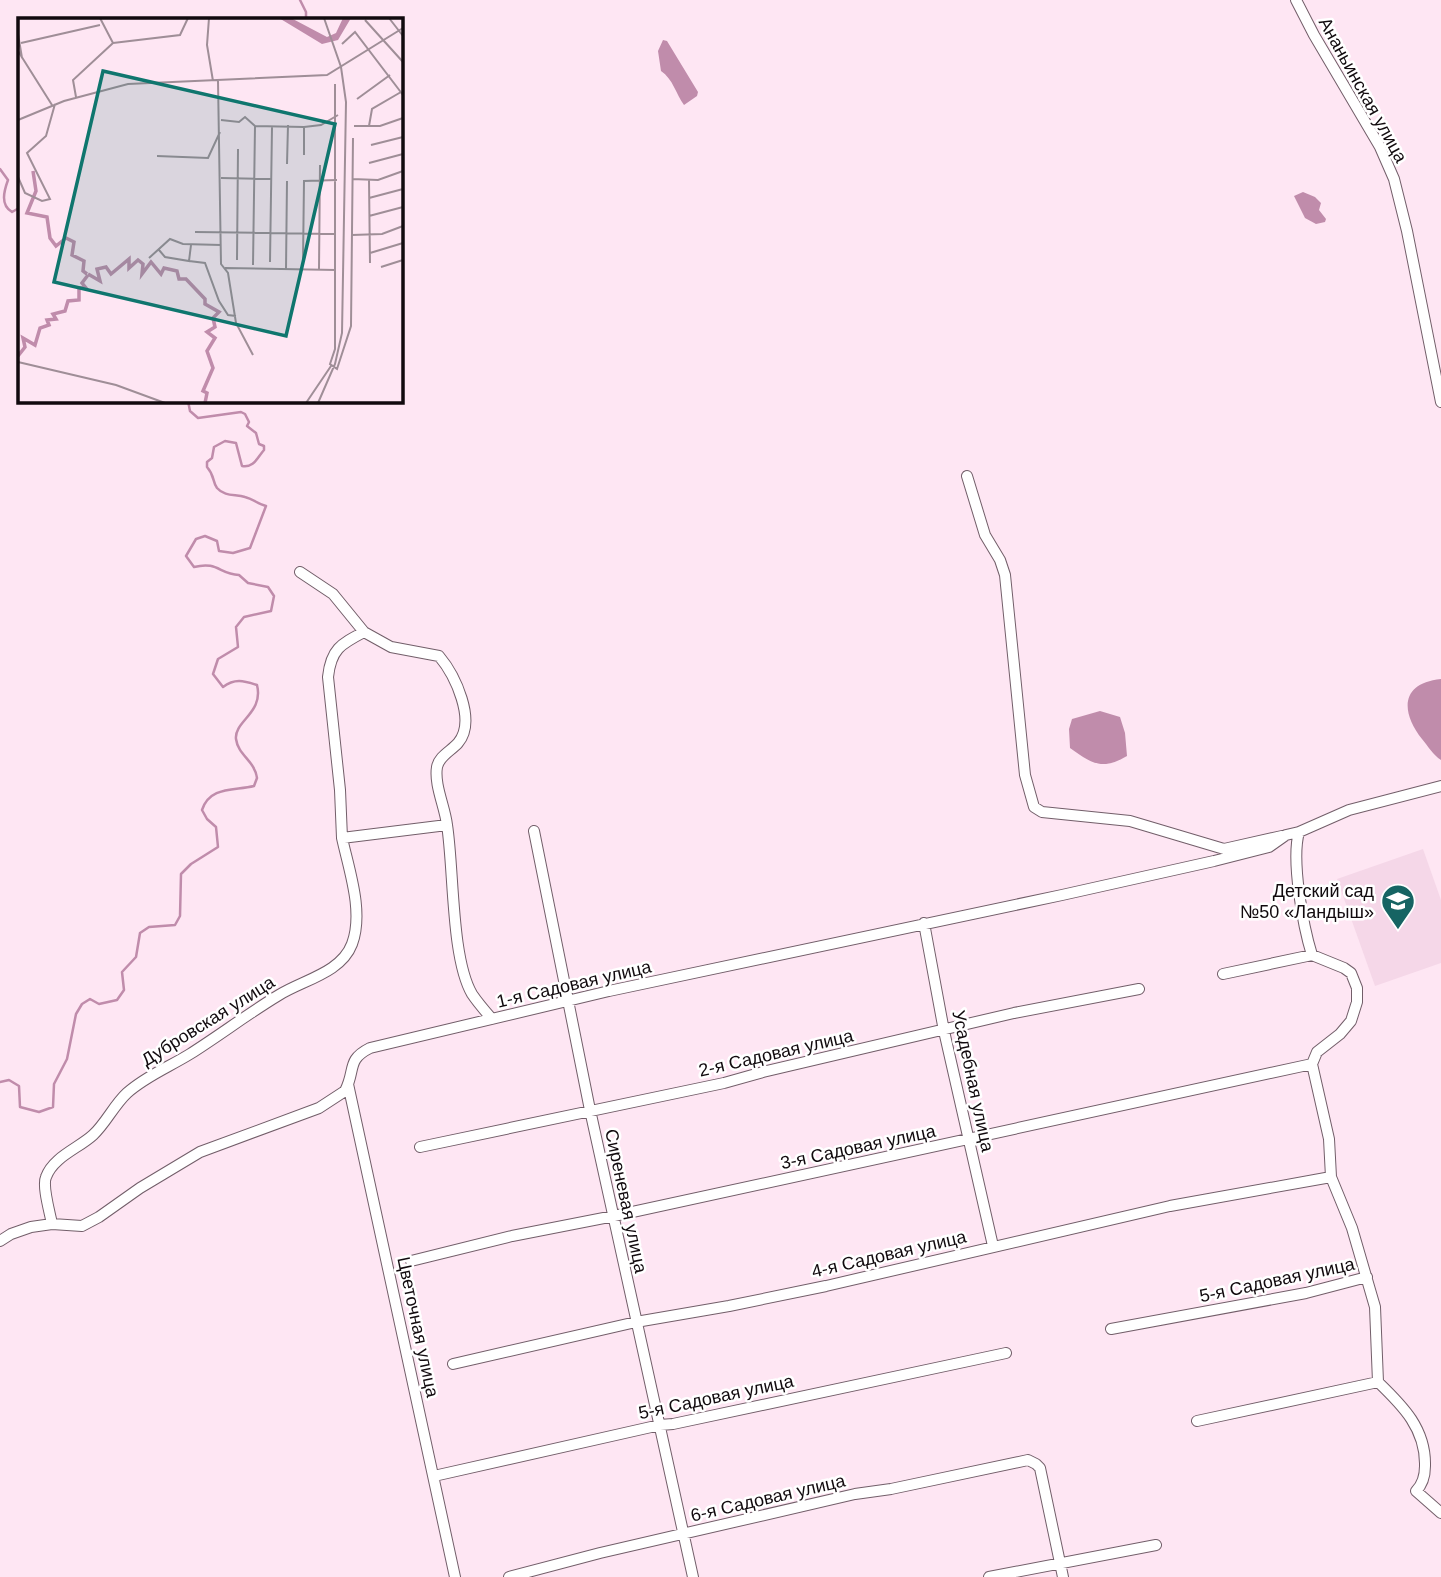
<svg xmlns="http://www.w3.org/2000/svg" width="1441" height="1577" viewBox="0 0 1441 1577" font-family="Arial,sans-serif">
<style>
.built{fill:#f5d7e8}
.water{fill:#c08cab}
.lines{fill:none;stroke-linecap:round;stroke-linejoin:round}
.stream{stroke:#c08cab;stroke-width:2.5}
.minor-casing{stroke:#725e69;stroke-width:12}
.minor{stroke:#fff;stroke-width:10}
.labels{text-anchor:middle;stroke-width:5;stroke-linejoin:round;paint-order:stroke}
.street-label{font-size:18px;fill:#110a0e;stroke:#fff}
.poi-label{font-size:18px;fill:#110a0e;stroke:#fff;text-anchor:end}
.inset-river{fill:none;stroke:#c08cab;stroke-width:3.5}
.inset-road{fill:none;stroke:#9f8e97;stroke-width:2}
.view{fill:#0f766e;fill-opacity:0.15;stroke:#0f766e;stroke-width:3.5}
.inset-edge{fill:none;stroke:#110a0e;stroke-width:3.5}
</style>
<rect width="100%" height="100%" fill="#fee6f3"/>
<!-- built -->
<path class="built" d="M1423,849L1441,900V963L1375,986L1337,879Z"/>
<!-- water -->
<path class="water" d="M663,40L667,41L698,92L697,96L684,105C676,94 673,79 661,71L658,51Z
M1303,192L1315,197L1321,203L1319,210L1326,219L1325,222L1316,224L1305,218L1294,196Z
M1441,679V760C1433,755 1428,746 1422,739C1400,711 1401,683 1441,679Z
M1100,711L1120,717L1125,733L1127,756C1102,771 1091,763 1070,748L1069,729L1072,719Z"/>
<g class="lines">
<!-- stream -->
<path class="stream" d="M300,0L306,12V19
M0,169L8,180C4,191 0,205 12,212L19,208
M0,1082L9,1080L19,1086L20,1107L39,1112L53,1107L54,1084L67,1059L76,1014L82,1004L90,999L99,1004L117,1000L124,990L122,972L136,957L140,933L149,927L175,925L180,916L181,874L191,864L218,847L216,827L207,819L202,810C210,786 234,791 254,786L257,778C255,761 238,755 236,739C234,721 264,713 257,685C244,681 235,678 223,687L213,674L218,659L238,647L236,627L244,617L271,611L274,596L268,587L248,583L239,575C219,574 218,561 194,567L186,556L196,539L205,536L217,541L219,551L233,553L250,548L266,506C258,504 253,499 245,497C235,494 225,497 217,488C212,481 215,476 207,467V462L212,458L214,447L225,441L236,443L242,466C254,468 257,458 264,450V446L259,444L256,433L247,426L249,422L245,414L241,412L198,418L190,411L188,401"/>
<!-- minor casing -->
<g class="minor-casing">
<path id="minor" d="M1296,0L1314,35L1380,147L1394,179L1407,231L1441,402
M967,476L985,535L1000,560L1005,575L1025,775L1034,807L1042,812L1130,821L1224,849L1282,836
M300,572L333,594L364,632L391,647L439,656C455,675 477,721 458,743C451,751 439,756 437,767C434,785 445,807 447,825C454,869 451,958 472,994C478,1003 485,1011 492,1019
M364,632C341,644 331,649 328,677L340,790L342,838L447,825
M534,831L590,1110L693,1577
M1299,832C1291,860 1303,926 1312,955L1344,968L1351,973L1357,988V1002L1351,1021L1340,1034L1317,1052L1312,1064L1329,1139L1331,1177L1352,1228L1375,1307L1378,1382C1403,1406 1426,1429 1425,1466C1425,1476 1423,1484 1416,1491L1441,1513
M924,923L944,1031L993,1246
M1223,974L1312,955
M348,1084L455,1577
M420,1147L724,1083L763,1072L1014,1013L1139,989
M52,1224C50,1213 42,1186 46,1177C53,1157 79,1148 93,1135C106,1123 114,1105 127,1093C146,1076 169,1067 190,1054C220,1035 249,1013 279,995C303,980 341,973 352,944C364,912 349,870 342,838
M0,1241L11,1234L31,1227L52,1224L82,1226L99,1217L140,1188L200,1152L319,1108L345,1091C356,1070 346,1060 370,1048L609,991L1062,895L1214,861L1269,847L1286,835L1299,832L1349,810L1441,786
M411,1261L512,1236L614,1216L1312,1064
M1111,1329L1306,1293L1367,1277
M453,1364L636,1322L729,1306L826,1286L1170,1206L1331,1177
M1197,1421L1378,1382
M434,1476L660,1425L673,1424L1006,1353
M509,1577L600,1553L855,1494L891,1489L1028,1460L1036,1464L1040,1468L1063,1577
M989,1577L1156,1545"/>
</g>
<!-- minor -->
<use href="#minor" class="minor"/>
</g>
<!-- icons -->
<defs>
<g id="school-pin" transform="scale(1.75)"><path d="M0 17L-7.5 6A9.5 9.5 0 1 1 7.5 6Z" fill="#166463" stroke="#fff"/><path d="M0-5L7-2L0 1L-7-2ZM-4 1L0 2.5L4 1V4Q0 6-4 4Z" fill="#fff"/></g>
</defs>
<g fill-rule="evenodd">
<use href="#school-pin" x="1398" y="901"/>
</g>
<g class="labels">
<!-- street labels -->
<g class="street-label">
<text transform="translate(1363 90) rotate(61)" y="6">Ананьинская улица</text>
<text transform="translate(574 984) rotate(-13)" y="6">1-я Садовая улица</text>
<text transform="translate(208 1021) rotate(-32)" y="6">Дубровская улица</text>
<text transform="translate(776 1053) rotate(-13)" y="6">2-я Садовая улица</text>
<text transform="translate(973 1081) rotate(78)" y="6">Усадебная улица</text>
<text transform="translate(858 1147) rotate(-12)" y="6">3-я Садовая улица</text>
<text transform="translate(626 1201) rotate(78)" y="6">Сиреневая улица</text>
<text transform="translate(889 1254) rotate(-13)" y="6">4-я Садовая улица</text>
<text transform="translate(1277 1280) rotate(-12)" y="6">5-я Садовая улица</text>
<text transform="translate(418 1327) rotate(78)" y="6">Цветочная улица</text>
<text transform="translate(716 1397) rotate(-12)" y="6">5-я Садовая улица</text>
<text transform="translate(768 1498) rotate(-13)" y="6">6-я Садовая улица</text>
</g>
<!-- poi labels -->
<g class="poi-label">
<text x="1374" y="897">Детский сад<tspan x="1374" dy="21">№50 «Ландыш»</tspan></text>
</g>
</g>
<!-- overview -->
<g transform="translate(18 18)">
<rect width="385" height="385" fill="#fee6f3"/>
<path d="M261,0H273L309,19L318,15L325,0H333L320,22L304,26Z" fill="#c08cab"/>
<path class="inset-river" d="M15,153L18,173L9,195L29,199L32,220L38,228L48,220L56,224L54,237L66,243L65,253L69,256M70,256L82,263L79,251L88,249L93,256L111,241V250L120,242L125,246L124,256L133,244L143,256L146,250L159,253L161,261H168L187,281V286L201,294L195,300L197,309L189,314L197,320L189,333L195,350L185,373L189,375L187,385M0,338L7,329L5,320L17,327L22,310L31,307L29,302L38,301L35,296L47,293L50,283L61,282V270H68L64,265L70,257"/>
<path class="inset-road" d="M191,0L189,27L195,63M371,0L385,18M347,2L385,44M0,16L4,40M3,25L82,7M95,25L162,17L170,0M324,26L337,14L385,77M0,33L34,87M200,63L203,246L210,255L218,305L235,337M317,66V331L312,346L319,351L333,308L335,120M58,79L55,62L95,25L82,0M339,81L372,57M0,102L46,83L110,66L309,57L385,10M203,102L221,104L227,99L237,108L286,109L303,107L320,97M336,108H362L385,100M351,108L354,91L383,74M353,127L385,119M286,137V109M139,138L190,140L202,114M351,145L385,136M269,146L270,107M0,159L7,175L24,183L32,181L9,135L28,118L37,86M203,160L253,161M334,161L360,162L385,153M351,162L352,245M351,180L385,171M351,198L385,189M177,214L318,216M334,217L364,216L385,208M141,232L147,239L171,243L173,227M352,235L385,225M131,240L152,221L165,226L203,227M219,242L220,131M171,243L187,245L201,283L210,297L218,298M252,244L254,109M285,244L286,163L319,162M235,247L237,108M363,249L385,242M207,250L318,252M268,251L269,163M301,251L302,147M0,344L98,367L147,385M288,385L313,348M300,385L317,346L324,315L328,84L323,49L306,0"/>
<path class="view" d="M85,53L317,106L268,318L36,264Z"/>
<rect width="385" height="385" class="inset-edge"/>
</g>
</svg>
